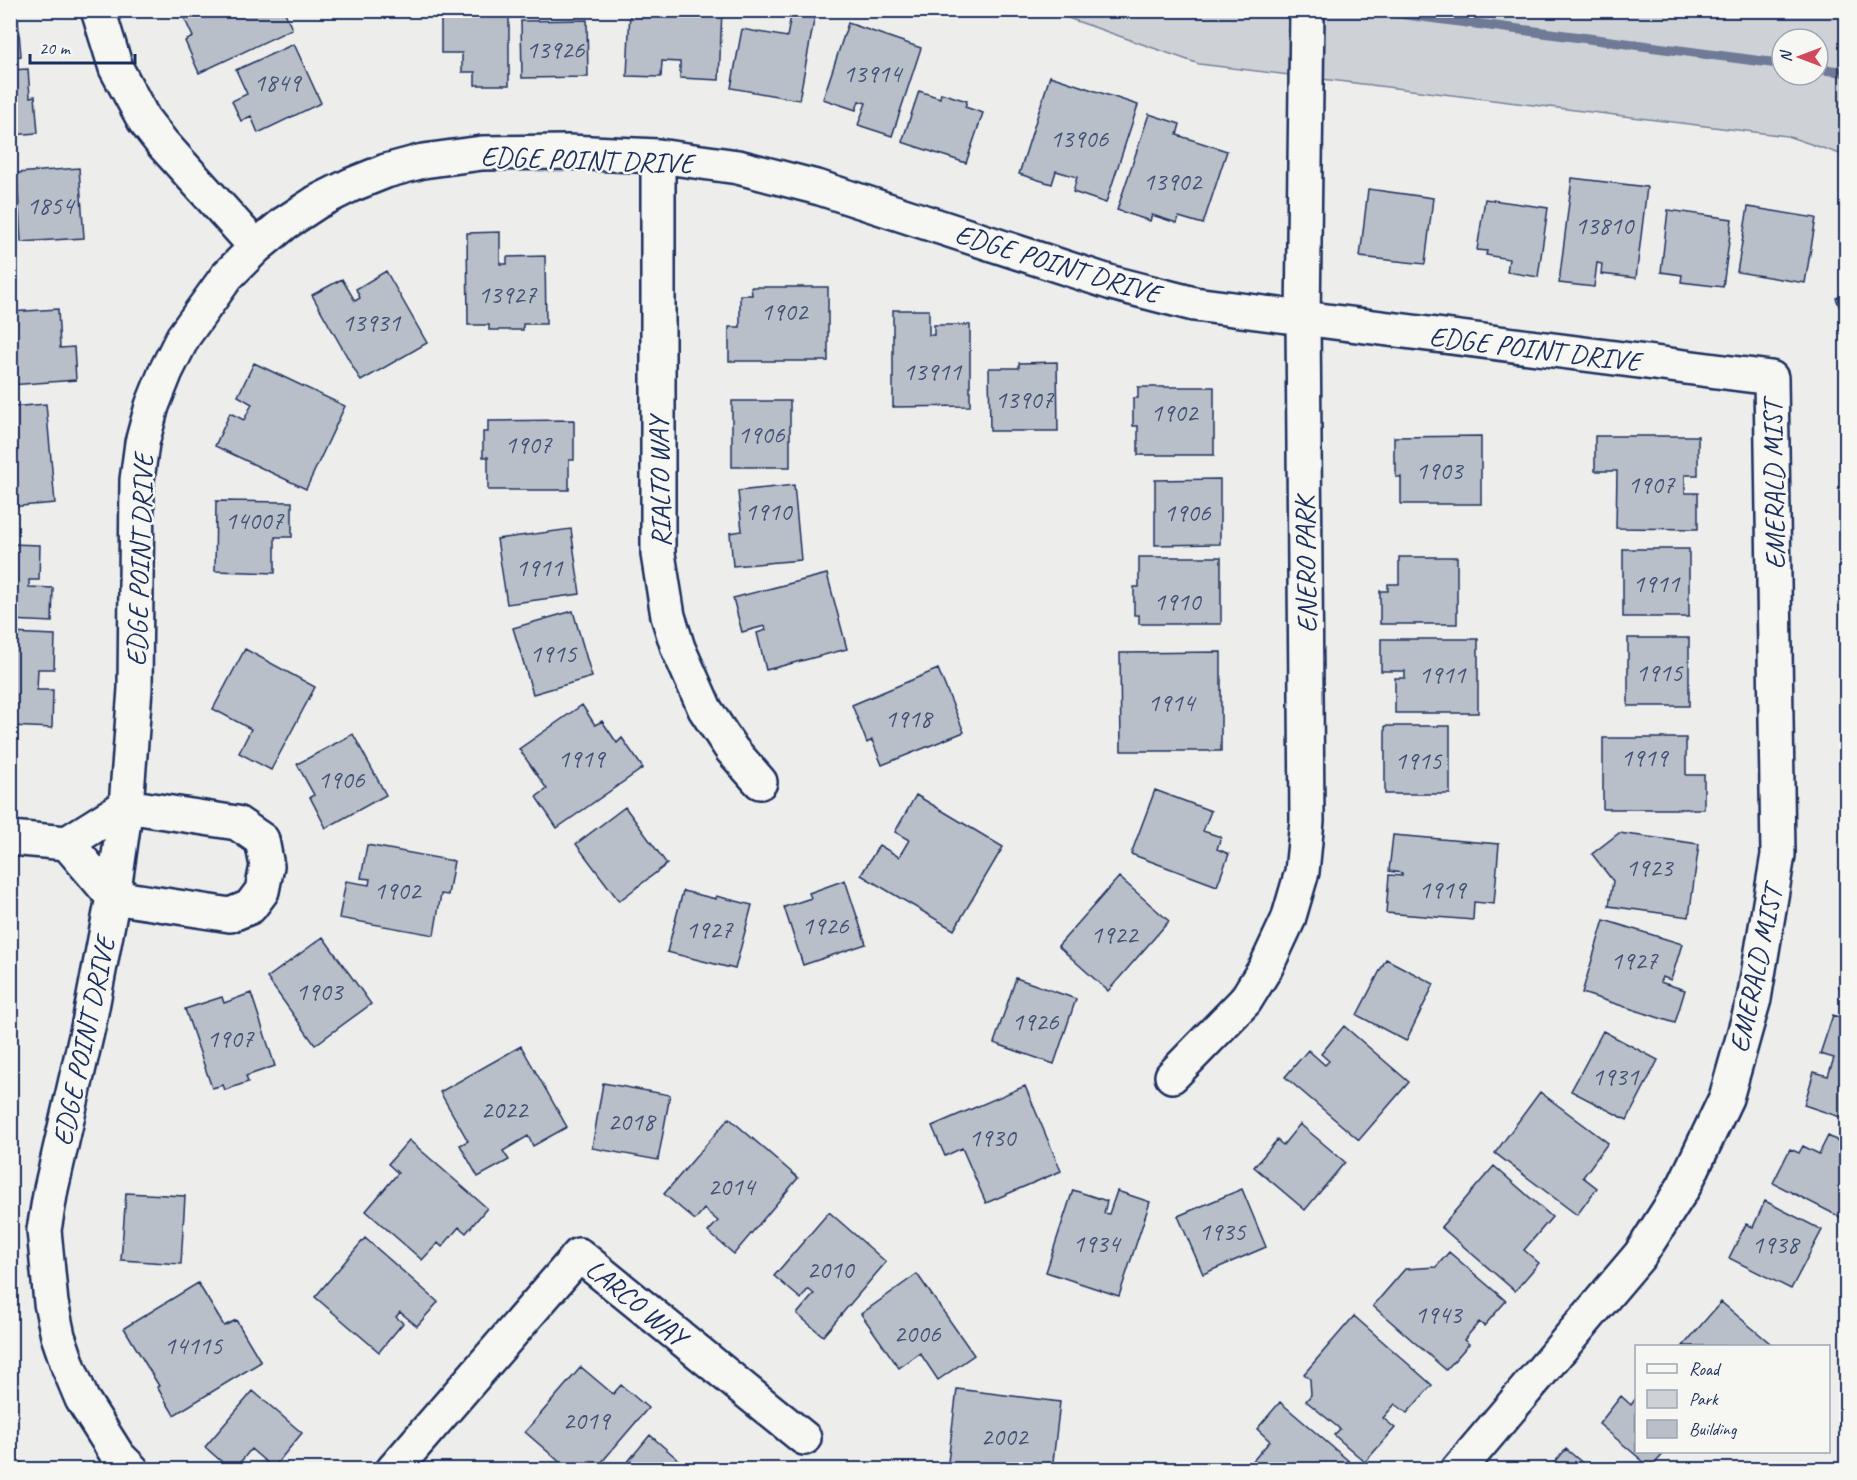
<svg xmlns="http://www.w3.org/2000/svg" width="1857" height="1480" viewBox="0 0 1857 1480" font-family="Caveat,sans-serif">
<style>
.green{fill:#ced2d7;stroke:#74809a;stroke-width:1.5;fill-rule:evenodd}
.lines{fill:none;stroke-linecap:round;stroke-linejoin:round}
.stream{stroke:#6e7a96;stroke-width:10}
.building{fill:#b9bfc8;stroke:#1b2f5e;stroke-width:1.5}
.minor-casing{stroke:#1b2f5e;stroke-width:38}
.minor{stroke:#f6f6f2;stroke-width:33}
.labels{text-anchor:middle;stroke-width:5;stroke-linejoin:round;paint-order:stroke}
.number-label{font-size:26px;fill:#425378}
.street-label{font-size:28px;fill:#1b2f5e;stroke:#f6f6f2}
</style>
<rect width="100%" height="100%" fill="#edeeec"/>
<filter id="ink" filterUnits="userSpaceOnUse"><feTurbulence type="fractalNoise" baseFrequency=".0167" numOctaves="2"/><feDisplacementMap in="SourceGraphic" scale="12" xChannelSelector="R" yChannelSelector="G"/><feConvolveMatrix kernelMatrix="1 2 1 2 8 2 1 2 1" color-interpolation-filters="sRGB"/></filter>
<g filter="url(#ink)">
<!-- green -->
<path class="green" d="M1048,11H1846V156L1787,136L1199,64ZM1782,39H1818V75H1782Z"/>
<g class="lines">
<!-- stream -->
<path class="stream" d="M1372,10L1782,64
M1818,69L1846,72"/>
</g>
<!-- building -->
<path class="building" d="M187,10H284L292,29L199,73L185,41L193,37L182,13Z
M441,10H509V85H475V72H462V53H441Z
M630,10H722L719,80L680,78V62L662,61L661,77L627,76Z
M792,10H816L799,100L731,88L742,29L787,37Z
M18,20L21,56L10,57V21Z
M587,20L588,77L522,78L521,21Z
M848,23L921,48L892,136L858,125L866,103L859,101L856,110L823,99Z
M294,44L321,103L258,133L251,116L241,121L232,101L247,94L236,70Z
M28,69L30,97L35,96L38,133L10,135V70Z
M1050,76L1138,105L1106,203L1073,192L1077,177L1056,171L1052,184L1019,174Z
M919,91L940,98L941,93L967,101L965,107L983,113L966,163L902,142Z
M1149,114L1180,124L1177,135L1227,151L1203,224L1179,217L1177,223L1152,215L1150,221L1117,210Z
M79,168L84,238L21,242L17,173Z
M1572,178L1647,187L1636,278L1601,274L1602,264L1597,263L1594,287L1559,283Z
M1368,189L1433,198L1425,264L1360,257Z
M1485,199L1548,208L1538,277L1507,272L1509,259L1486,255L1487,251L1477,250Z
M1748,207L1816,218L1805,283L1737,272Z
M1668,210L1732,219L1723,287L1681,282L1682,275L1661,272Z
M500,232V264H507V257L545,256L546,324H523V330H489V325H468L467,233Z
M386,271L427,343L361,381L312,295L342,279L355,301L360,298L356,289Z
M751,287H828V361H729V327H740V295H752Z
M1846,293V322L1836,298Z
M58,309L60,348L74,347L76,380L10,385V312Z
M893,310H929V335H934V325H970V406L893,407Z
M1057,362L1058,431H990L989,368H1019V363Z
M254,363L345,406L306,489L215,446L230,413L244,420L252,404L238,396Z
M1138,387H1214V455H1138V426H1133V398H1138Z
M732,401H790V467H732Z
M46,404L55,503L10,507V407Z
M574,420V460H569V490H488V457H483V432H488V421Z
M1481,436V504H1401V477H1396V463H1394V437Z
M1595,436H1698V475H1685V493H1698V529L1616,528L1617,471H1595Z
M1220,479V544L1155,545V480Z
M794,485L801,560L733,566L730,533L742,531L738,491Z
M216,501L292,502V537H275V573L215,571Z
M571,529L580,594L507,604L497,539Z
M10,544L40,545L39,580H29V587L53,588L52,622L10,620Z
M1623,549H1689V617H1623Z
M1139,557H1221V624H1139V615H1134V587H1139Z
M1399,557H1457V624H1380V591H1388V584H1399Z
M827,574L847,649L766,670L757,633L766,630L765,626L742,632L733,598Z
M573,611L592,677L533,694L513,628Z
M10,633L55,635L54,669H38L37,690H53L52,728L10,726Z
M1628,638H1689V706H1628Z
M1381,639H1478V713H1395V678H1405V671H1381Z
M245,649L315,687L271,770L239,753L251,729L213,709Z
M1221,652V751H1121L1120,653Z
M938,669L964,732L882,765L872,740L867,743L852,705Z
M582,705L595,725L602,721L617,743L622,738L643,768L557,828L536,797L547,789L519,749Z
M1385,726H1450V794H1385Z
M353,734L386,795L326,828L310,797L314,795L297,764Z
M1603,738H1686V775H1704V809H1603Z
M1155,790L1211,811L1203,831L1221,837L1217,849L1229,854L1217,886L1131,854Z
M916,795L1003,847L954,930L861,875L879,845L899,857L909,840L895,832Z
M625,807L667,864L619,901L576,844Z
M1619,833L1699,844L1689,917L1609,906L1613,881L1592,854Z
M1393,835L1499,844L1494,904L1474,902L1473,920L1386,913L1389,875L1402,876V873L1389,871Z
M367,845L454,861L448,895L441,894L434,935L339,918L346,881L369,885L370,879L361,878Z
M1119,877L1169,921L1108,991L1058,946Z
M845,880L866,944L803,965L784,907L811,898L809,893Z
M683,891L716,899V896L752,905L735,969L667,952Z
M1604,920L1682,944L1671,980L1662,977L1660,982L1685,990L1675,1023L1582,993Z
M323,937L371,1004L315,1045L267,978Z
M1846,940V988L1839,987Z
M1386,959L1434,984L1406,1041L1357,1015Z
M1016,978L1076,999L1054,1064L994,1043Z
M251,993L275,1066L246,1076L248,1082L225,1090L223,1085L212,1088L185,1009L222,997L224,1003Z
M1833,1015L1846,1020V1119L1804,1105L1814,1072L1828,1076L1834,1058L1820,1054Z
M1344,1026L1409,1082L1359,1140L1285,1077L1308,1050L1325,1065L1329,1061L1321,1054Z
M1603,1031L1658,1060L1627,1120L1571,1091Z
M521,1046L567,1127L533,1146L528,1136L503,1151L509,1160L478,1177L460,1145L468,1141L440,1092Z
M603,1083L670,1095L658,1160L592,1148Z
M1025,1086L1061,1171L986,1203L962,1148L945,1156L932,1126Z
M1540,1092L1608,1143L1583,1177L1597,1188L1577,1215L1495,1153Z
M729,1118L798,1178L734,1254L708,1232L718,1221L704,1209L695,1220L664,1194Z
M1300,1124L1345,1162L1305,1210L1254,1167L1277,1140L1283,1145Z
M1828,1136L1846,1145V1220L1773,1183L1790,1149L1799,1153L1803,1146L1819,1154Z
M409,1140L487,1208L466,1233L459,1227L442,1247L438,1243L422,1260L366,1211L398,1173L388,1164Z
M1494,1166L1552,1217L1524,1250L1539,1263L1515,1291L1441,1227Z
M1242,1189L1266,1247L1203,1274L1178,1216Z
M1073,1190L1107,1201L1104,1213L1109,1214L1117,1191L1150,1202L1119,1296L1046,1272Z
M126,1193L185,1196L181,1264L121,1260Z
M1765,1201L1822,1230L1791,1289L1729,1258L1746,1224L1753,1227Z
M829,1212L886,1262L823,1336L797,1314L814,1294L808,1289L801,1299L774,1276Z
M365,1238L438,1302L417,1326L400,1312L396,1317L403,1323L379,1352L315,1297Z
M1449,1252L1506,1301L1484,1326L1479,1322L1464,1340L1469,1344L1446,1370L1373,1306L1405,1269L1436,1267Z
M917,1274L974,1355L938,1380L920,1353L899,1368L861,1314Z
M198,1283L224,1326L236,1320L261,1362L174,1415L157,1387L159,1386L124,1328Z
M1721,1302L1770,1343L1767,1346H1683Z
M1354,1316L1432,1385L1407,1413L1395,1404L1383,1418L1395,1428L1365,1462L1334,1435L1340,1429L1306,1401L1311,1395L1310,1379L1304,1374Z
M581,1367L613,1394L621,1385L648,1408L595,1470H569L525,1432Z
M957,1389L1060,1402L1052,1470H947Z
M253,1391L302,1433L273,1468L251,1449L234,1470H231L205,1447Z
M1621,1396L1631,1405L1636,1398V1452H1665L1651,1468L1599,1424Z
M1280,1402L1358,1469L1357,1470H1245L1270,1441L1257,1429Z
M650,1435L681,1462L677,1466L681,1470H621Z
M1566,1449L1591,1470H1548Z
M21,1462L25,1470H10V1468Z"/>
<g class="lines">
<!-- minor casing -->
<g class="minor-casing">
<path id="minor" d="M98,10L116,68L144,120L162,143L256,247
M658,156V554L668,616L678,648L705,709L732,750L760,782
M10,838L67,843L126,806L237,823L262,840L267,866L262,891L250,907L230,915L113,897L67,843
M1172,1076L1245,1001L1266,967L1288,920L1302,872L1307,821L1303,319L1307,10
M132,1470L118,1456L82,1399L69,1368L58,1336L51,1303L44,1230L51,1189L89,1023L113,897L126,806L135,689L137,480L142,443L152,406L166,371L183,337L227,276L256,247L285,223L317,202L351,185L386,171L423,161L482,153L568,152L658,156L738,167L820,188L1112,283L1194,304L1771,378L1778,855L1754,999L1726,1098L1684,1186L1640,1255L1458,1470
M393,1470L579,1255L804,1438"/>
</g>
<!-- minor -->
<use href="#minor" class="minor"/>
</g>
</g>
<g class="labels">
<!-- number labels -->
<g class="number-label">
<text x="555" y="58">13926</text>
<text x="872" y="82">13914</text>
<text x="277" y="91">1849</text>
<text x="1079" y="147">13906</text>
<text x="1172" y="190">13902</text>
<text x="50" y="214">1854</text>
<text x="1604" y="234">13810</text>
<text x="507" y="303">13927</text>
<text x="784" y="320">1902</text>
<text x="371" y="331">13931</text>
<text x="932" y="380">13911</text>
<text x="1024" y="408">13907</text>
<text x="1174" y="421">1902</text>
<text x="761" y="443">1906</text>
<text x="528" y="453">1907</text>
<text x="1439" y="479">1903</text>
<text x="1651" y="493">1907</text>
<text x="768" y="520">1910</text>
<text x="1187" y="521">1906</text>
<text x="254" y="529">14007</text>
<text x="539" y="576">1911</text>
<text x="1656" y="592">1911</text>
<text x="1177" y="610">1910</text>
<text x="553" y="662">1915</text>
<text x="1659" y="681">1915</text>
<text x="1442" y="683">1911</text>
<text x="1171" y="711">1914</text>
<text x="908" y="727">1918</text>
<text x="1644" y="766">1919</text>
<text x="581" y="767">1919</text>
<text x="1418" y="769">1915</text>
<text x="341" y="788">1906</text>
<text x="1649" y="876">1923</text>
<text x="1442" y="898">1919</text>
<text x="397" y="899">1902</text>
<text x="825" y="934">1926</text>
<text x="709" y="938">1927</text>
<text x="1114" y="943">1922</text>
<text x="1634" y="969">1927</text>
<text x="319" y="1000">1903</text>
<text x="1035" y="1030">1926</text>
<text x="230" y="1047">1907</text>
<text x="1615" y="1085">1931</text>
<text x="504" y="1118">2022</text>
<text x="631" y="1130">2018</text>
<text x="992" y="1146">1930</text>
<text x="731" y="1195">2014</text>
<text x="1222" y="1240">1935</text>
<text x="1096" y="1252">1934</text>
<text x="1775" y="1253">1938</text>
<text x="830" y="1278">2010</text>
<text x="1438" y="1323">1943</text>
<text x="917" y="1342">2006</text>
<text x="193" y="1354">14115</text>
<text x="586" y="1429">2019</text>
<text x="1004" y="1445">2002</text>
</g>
<!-- street labels -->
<g class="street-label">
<text transform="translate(587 159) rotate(2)" y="10">EDGE POINT DRIVE</text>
<text transform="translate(1058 263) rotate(17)" y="10">EDGE POINT DRIVE</text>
<text transform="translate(1535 348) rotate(7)" y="10">EDGE POINT DRIVE</text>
<text transform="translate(659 482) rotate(-91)" y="10">RIALTO WAY</text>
<text transform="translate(1773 485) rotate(-91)" y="10">EMERALD MIST</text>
<text transform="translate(139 560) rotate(-88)" y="10">EDGE POINT DRIVE</text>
<text transform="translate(1305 565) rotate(-91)" y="10">ENERO PARK</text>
<text transform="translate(1755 969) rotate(-78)" y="10">EMERALD MIST</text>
<text transform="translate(83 1041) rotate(-78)" y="10">EDGE POINT DRIVE</text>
<text transform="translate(637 1302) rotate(39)" y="10">LARCO WAY</text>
</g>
</g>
<!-- margin -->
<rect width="1857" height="1480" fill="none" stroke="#f6f6f2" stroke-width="36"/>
<rect x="18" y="18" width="1821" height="1444" fill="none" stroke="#1b2f5e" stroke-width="2" filter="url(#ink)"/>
<!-- legend -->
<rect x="1635" y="1345" width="195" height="108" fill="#f6f6f2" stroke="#9ea6b7" stroke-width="1.5"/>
<rect x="1647" y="1364" width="30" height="9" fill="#f6f6f2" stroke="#9ea6b7" stroke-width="1.5"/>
<text x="1689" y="1375" font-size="18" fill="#1b2f5e">Road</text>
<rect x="1647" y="1390" width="30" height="18" fill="#ced2d7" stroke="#9ea6b7" stroke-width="1.5"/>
<text x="1689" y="1405" font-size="18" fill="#1b2f5e">Park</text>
<rect x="1647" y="1420" width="30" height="18" fill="#b9bfc8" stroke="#9ea6b7" stroke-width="1.5"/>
<text x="1689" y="1435" font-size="18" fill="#1b2f5e">Building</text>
<!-- north arrow -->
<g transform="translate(1800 57) rotate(270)"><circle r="28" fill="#f6f6f2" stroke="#9ea6b7" stroke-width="1.5"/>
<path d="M0-4.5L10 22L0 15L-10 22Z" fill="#d1495b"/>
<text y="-9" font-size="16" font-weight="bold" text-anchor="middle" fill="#1b2f5e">N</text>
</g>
<!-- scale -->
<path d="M30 54v9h105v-9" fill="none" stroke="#1b2f5e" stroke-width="3"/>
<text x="39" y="54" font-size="18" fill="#1b2f5e" stroke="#f6f6f2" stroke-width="4.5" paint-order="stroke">20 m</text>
</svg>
